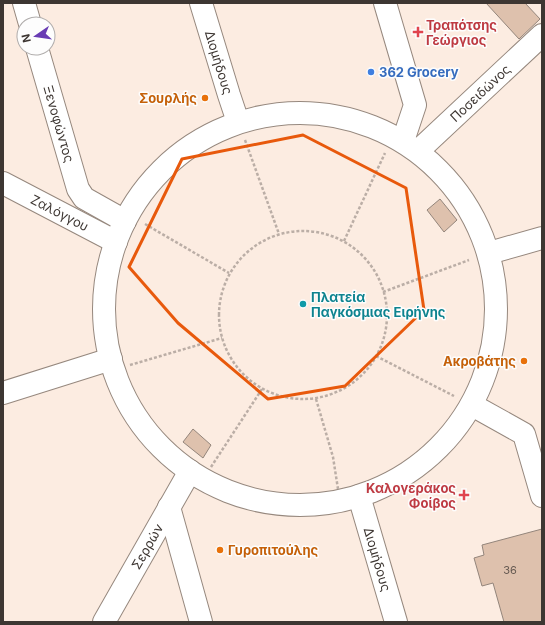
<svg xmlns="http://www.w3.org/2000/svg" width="545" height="625" viewBox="0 0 545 625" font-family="Inter,sans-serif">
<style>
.building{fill:#dec1ad;stroke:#93857b}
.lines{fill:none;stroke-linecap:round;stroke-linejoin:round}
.minor-casing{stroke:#96887e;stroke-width:24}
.path{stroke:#bbaea6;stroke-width:2.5;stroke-dasharray:3 2;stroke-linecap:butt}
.minor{stroke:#fff;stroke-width:22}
.marked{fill:none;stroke:#e8590c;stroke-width:3;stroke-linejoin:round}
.health-dot{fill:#e0444e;stroke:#fdfdfd;stroke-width:1.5}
.shop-dot{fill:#3f7fe0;stroke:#fdfdfd;stroke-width:1.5}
.food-dot{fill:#e8710a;stroke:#fdfdfd;stroke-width:1.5}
.culture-dot{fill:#0f9aa8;stroke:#fdfdfd;stroke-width:1.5}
.labels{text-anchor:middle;stroke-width:3;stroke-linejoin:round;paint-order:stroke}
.number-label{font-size:11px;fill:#655951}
.health-label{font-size:13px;font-weight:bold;fill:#be3a42;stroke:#fdfdfd;text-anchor:start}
.street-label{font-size:13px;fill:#3d3632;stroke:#fdfdfd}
.shop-label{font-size:13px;font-weight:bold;fill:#366cbe;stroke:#fdfdfd;text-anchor:start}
.food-label{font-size:13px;font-weight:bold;fill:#c56008;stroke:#fdfdfd;text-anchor:end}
.culture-label{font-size:13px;font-weight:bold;fill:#0d838f;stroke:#fdfdfd;text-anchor:start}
</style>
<rect width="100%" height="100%" fill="#fcece1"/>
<!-- building -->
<path class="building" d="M486,3H525L540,19L519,39Z
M440,199L457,220L444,232L427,210Z
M193,429L211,445L203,458L183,442Z
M542,529V622H504L493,583L482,586L474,558L484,555L482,545Z"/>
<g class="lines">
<!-- minor casing -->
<g class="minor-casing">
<g id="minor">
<path d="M24,3L30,24"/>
<path id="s1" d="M201,3L229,95L238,122"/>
<path d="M385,3L415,105L403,141"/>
<path id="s2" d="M37,48L78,189L84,198L125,221"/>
<circle cx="300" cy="309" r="196"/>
<path id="s3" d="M418,151L542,35"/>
<path id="s4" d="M3,183L116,242"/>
<path d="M489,253L542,238"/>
<path d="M3,393L111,359"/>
<path d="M472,405L524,434L542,496"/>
<path id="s5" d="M359,496L396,622"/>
<path d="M169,507L201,622"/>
<path id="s6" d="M104,622L190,471"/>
</g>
</g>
<!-- path -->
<path class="path" d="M245,140L279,234
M145,224L229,273
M219 315a84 84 0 1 1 168 0a84 84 0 1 1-168 0Z
M344,241L385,153
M383,292L469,260
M376,356L454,396
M130,365L222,338
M316,399L333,457L338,489
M211,467L262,389"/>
<!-- minor -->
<use href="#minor" class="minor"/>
</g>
<!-- marked area -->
<path class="marked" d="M303,135L406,188L424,310L345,386L268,399L178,323L129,267L182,159Z"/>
<!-- markers -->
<g class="health-dot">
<path d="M416 26h4v4h4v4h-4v4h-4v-4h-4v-4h4z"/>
<path d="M462 489h4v4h4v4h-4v4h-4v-4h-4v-4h4z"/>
</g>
<circle class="shop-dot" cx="371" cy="72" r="4"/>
<g class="food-dot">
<circle cx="205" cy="98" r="4"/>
<circle cx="524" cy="361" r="4"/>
<circle cx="220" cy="550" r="4"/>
</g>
<circle class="culture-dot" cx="303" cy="304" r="4"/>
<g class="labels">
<!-- number labels -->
<g class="number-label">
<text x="510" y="574">36</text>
</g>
<!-- health labels -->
<g class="health-label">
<text x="426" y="30">Τραπότσης<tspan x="426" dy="15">Γεώργιος</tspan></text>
<text x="456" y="493" text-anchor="end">Καλογεράκος<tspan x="456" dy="15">Φοίβος</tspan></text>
</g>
<!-- street labels -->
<g class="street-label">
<text dy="5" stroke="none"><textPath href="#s1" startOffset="62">Διομήδους</textPath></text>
<text dy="5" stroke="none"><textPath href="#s3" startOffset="85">Ποσειδώνος</textPath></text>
<text dy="5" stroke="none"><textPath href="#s2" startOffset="79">Ξενοφώντος</textPath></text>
<text dy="5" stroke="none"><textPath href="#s4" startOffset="64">Ζαλόγγου</textPath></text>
<text dy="5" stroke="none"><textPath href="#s6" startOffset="87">Σερρών</textPath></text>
<text dy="5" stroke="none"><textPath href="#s5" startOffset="66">Διομήδους</textPath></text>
</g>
<!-- shop labels -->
<g class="shop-label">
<text x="379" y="77">362 Grocery</text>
</g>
<!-- food labels -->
<g class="food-label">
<text x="197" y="103">Σουρλής</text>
<text x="516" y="366">Ακροβάτης</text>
<text x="228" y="555" text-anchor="start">Γυροπιτούλης</text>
</g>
<!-- culture labels -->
<g class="culture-label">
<text x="311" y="302">Πλατεία<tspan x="311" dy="15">Παγκόσμιας Ειρήνης</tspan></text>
</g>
</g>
<!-- border -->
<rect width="545" height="625" fill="none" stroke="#3d3632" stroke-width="8"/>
<!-- north arrow -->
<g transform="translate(36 36) rotate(257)"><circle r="19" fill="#fdfdfd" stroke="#b0adac"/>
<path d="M0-3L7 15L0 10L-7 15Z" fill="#693cb4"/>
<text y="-6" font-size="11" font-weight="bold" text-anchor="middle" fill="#3d3632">N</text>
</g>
</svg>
